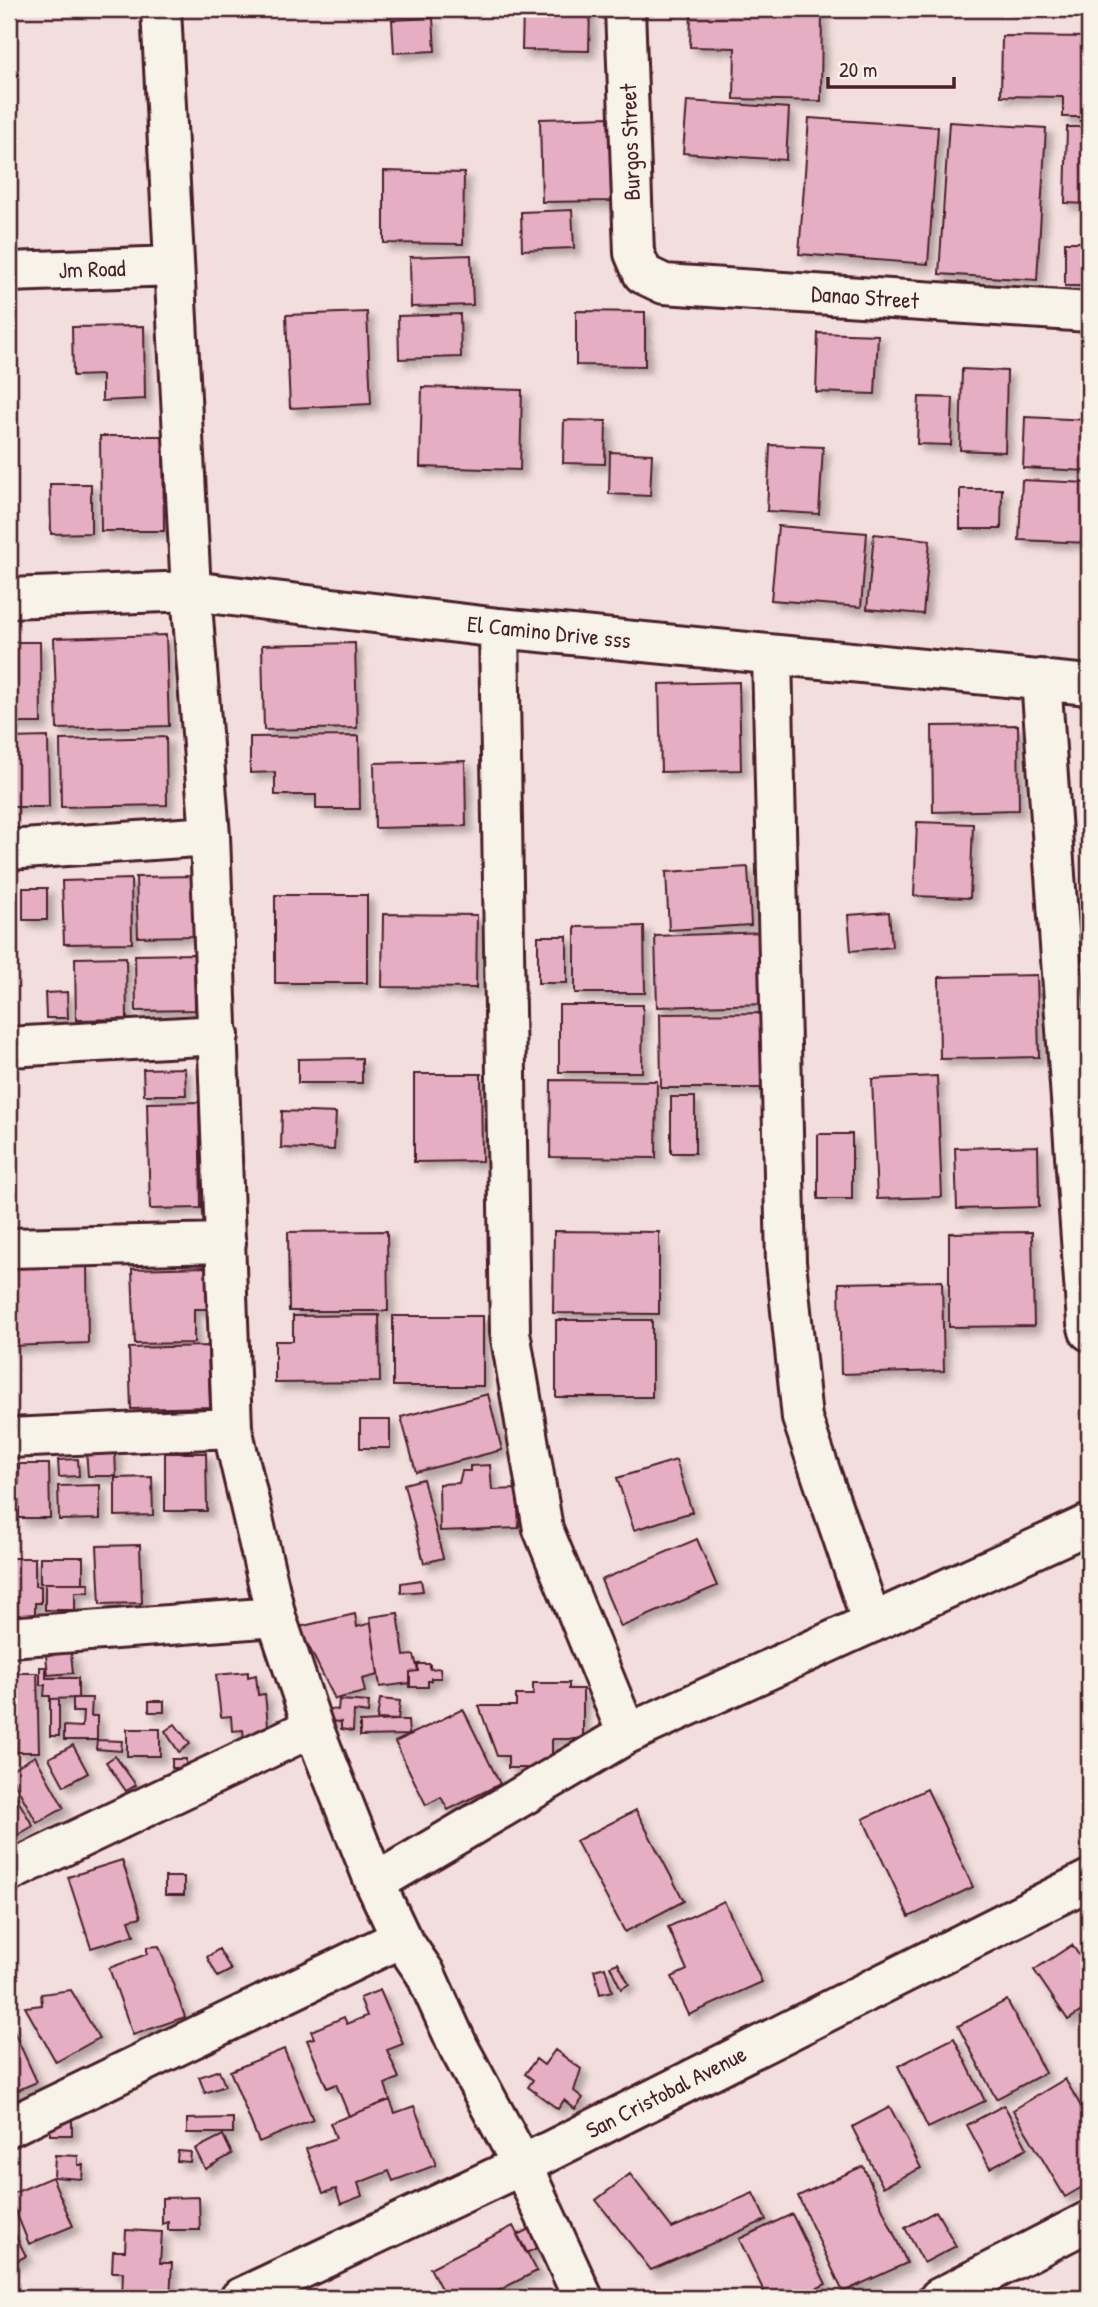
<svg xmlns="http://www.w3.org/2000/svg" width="1098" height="2307" viewBox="0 0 1098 2307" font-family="'Patrick Hand',sans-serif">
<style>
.building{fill:#e6aec2;stroke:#4a1f2b;stroke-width:2;filter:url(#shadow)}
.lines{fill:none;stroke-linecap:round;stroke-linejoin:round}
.street-casing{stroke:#4a1f2b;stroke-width:44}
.street{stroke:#f7f3e8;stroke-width:38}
.labels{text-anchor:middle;stroke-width:5;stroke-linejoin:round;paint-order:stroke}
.street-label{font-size:23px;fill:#4a1f2b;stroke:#f7f3e8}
</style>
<defs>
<filter id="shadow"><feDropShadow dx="6" dy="6" stdDeviation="3.5" flood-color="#0004"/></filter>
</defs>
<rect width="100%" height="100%" fill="#f2dedd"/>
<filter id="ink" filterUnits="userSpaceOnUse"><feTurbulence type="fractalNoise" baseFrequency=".0143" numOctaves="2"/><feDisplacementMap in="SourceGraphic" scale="14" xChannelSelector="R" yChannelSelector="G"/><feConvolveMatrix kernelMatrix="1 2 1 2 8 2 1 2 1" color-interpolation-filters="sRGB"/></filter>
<g filter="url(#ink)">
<!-- building -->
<path class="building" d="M523,9H590L589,51L522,50Z
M691,9H822L821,101L734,99L735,48L690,47Z
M433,18L435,51L394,53L392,20Z
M1002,36L1089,37V117H1063V97L1001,96Z
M687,101L789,108L786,160L683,153Z
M610,117L611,201L542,202L540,119Z
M809,118L938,127L928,264L799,254Z
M949,122L1046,128L1037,280L939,274Z
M1067,127H1089V204L1065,203Z
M384,171L464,173L463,244L384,243Z
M572,210L574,248L522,250L521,212Z
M1065,242H1089V286H1065Z
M471,255L473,305L411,307L410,257Z
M576,311L645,312V366L576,365Z
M367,312L371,404L290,408L286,315Z
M460,314L461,357L399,359L398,316Z
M144,326L145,399L102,401V375L73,376L72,327Z
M818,333L878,335L875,394L816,392Z
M962,369L1007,371L1005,452L960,450Z
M422,387L522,390L520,470L420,467Z
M919,397L953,398L951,445L917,444Z
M1025,417L1089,420V471L1023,468Z
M564,420L606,421L605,464L563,463Z
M100,436H163L164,531H101Z
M770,445L823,447L819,514L767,511Z
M610,452L652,454L650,496L609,494Z
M1022,480L1089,483V543L1019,540Z
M50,484H91V533L51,534Z
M960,489H1002L1001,529H960Z
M778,526L867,533L861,607L771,600Z
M874,534L930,540L923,614L867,609Z
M166,635L169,726L57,729L54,638Z
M9,642H40L41,723H9Z
M355,643L357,728L264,730L262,645Z
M739,682L741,770L661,772L659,684Z
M1018,725L1019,810L933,812L932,726Z
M359,736L360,809H316V795H275V772L250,773V737Z
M48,737L49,807H9V738Z
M166,737L167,805L61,807L60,740Z
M465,761L466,826L375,828L374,763Z
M917,822L973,824L970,898L914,896Z
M748,867L751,925L669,930L666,872Z
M196,876L197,936L138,937L136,877Z
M131,879L132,943L64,944L62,881Z
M23,888H47V920H23Z
M275,895H367V983H275Z
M889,912L892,947L851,951L848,915Z
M383,914L477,915L476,988L382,987Z
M644,926L645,993H575V927Z
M765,932L767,1004L657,1007L655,936Z
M538,936H567V983H538Z
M194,954L195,1010L136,1011L135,955Z
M126,957L127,1019L76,1020L75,958Z
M1037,975L1039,1057L940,1059L939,977Z
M67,992L68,1018H46L45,993Z
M559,1005H643L642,1072H559Z
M766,1013L767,1088H661L660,1014Z
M362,1058V1083H298V1059Z
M185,1068L186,1095H144L143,1069Z
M414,1074H481L482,1161L414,1162Z
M937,1076L942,1197L877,1199L872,1079Z
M551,1080L657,1081L656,1158L550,1157Z
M671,1097H695V1153H671Z
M199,1102L201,1208L150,1209L147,1103Z
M282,1111L336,1113L334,1150L281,1148Z
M818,1134H852V1199H818Z
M1038,1146L1039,1207L957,1209L955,1148Z
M387,1231L388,1311H289L288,1232Z
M554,1231L659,1232V1314L553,1313Z
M1032,1232L1034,1326L949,1327V1233Z
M87,1264L88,1343L10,1346L9,1267Z
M206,1267L207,1309H194V1343L135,1344L132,1269Z
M942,1281L944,1371L841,1374L839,1283Z
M379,1315L380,1382L275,1383V1341H293V1316Z
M393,1316H483V1386H393Z
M556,1320H652V1397H556Z
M208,1346L210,1407L131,1409L129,1348Z
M488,1394L502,1450L416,1472L401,1417Z
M360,1420H390V1448H360Z
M115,1449L116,1476H88L86,1450Z
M165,1453H206L207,1511H165Z
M78,1459L79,1476L59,1477L58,1460Z
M676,1460L692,1512L634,1530L617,1478Z
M19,1464H49L50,1518H19Z
M490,1465L492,1490L517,1489L519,1528L440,1531L439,1484L459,1483L462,1471H470V1466Z
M152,1477L153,1515L115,1516V1478Z
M423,1479L443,1558L424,1563L404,1484Z
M100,1485V1519L59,1520L58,1486Z
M697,1539L717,1586L621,1627L601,1580Z
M140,1545L142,1603L100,1604L97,1546Z
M40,1557H83V1583H40Z
M9,1558H35V1586H41V1603H35V1621H9Z
M421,1580L423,1591L401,1593V1583Z
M45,1583H89V1592H75V1610H45Z
M398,1613L404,1656L414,1655L418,1671L410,1672V1683L380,1687L370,1617Z
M355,1614L357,1627L371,1623L378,1675L362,1679L365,1692L335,1699L299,1627Z
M71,1653L73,1673L48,1675L46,1655Z
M418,1664H430V1669L440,1668L441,1678H431V1681H428V1687H410V1672L418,1671Z
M40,1667H46V1678H78V1698L50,1699V1696H44L45,1685H40Z
M248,1672V1677L256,1675L258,1695L265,1694L269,1736L244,1738L243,1730L232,1731L231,1716L221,1717L216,1675Z
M9,1673H37L39,1752H16L15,1736H9Z
M533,1683H569V1689H583V1739H552V1768H508V1756H497L479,1706H516V1695H533Z
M73,1698H92L91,1716H97V1740H64V1726L82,1727L83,1712H73Z
M50,1699H59V1736H50Z
M380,1699L400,1701L398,1720L377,1719Z
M339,1700L369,1702L368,1713L354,1711L353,1731L341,1729V1722L329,1721L330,1709L338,1710Z
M149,1701H164V1712H149Z
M463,1709L500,1784L448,1810L441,1797L426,1805L395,1742Z
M398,1720H408L409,1735L360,1736V1722Z
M175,1724L190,1744L179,1752L165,1731Z
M127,1729H160V1756H127Z
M97,1740L122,1741L121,1751L96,1749Z
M73,1745L88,1773L64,1786L49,1758Z
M35,1756L64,1808L37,1823L9,1773V1771Z
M115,1756L136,1785L126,1791L106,1762Z
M172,1759H186V1768H172Z
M9,1785L33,1826L9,1840Z
M927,1789L973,1887L909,1917L863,1819Z
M636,1810L684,1901L625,1932L576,1841Z
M122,1860L141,1917L129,1920L134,1935L91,1948L68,1877Z
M165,1877H184V1895H165Z
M724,1901L762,1982L689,2015L672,1977L687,1970L668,1927Z
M1072,1945L1089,1970V2006L1068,2020L1034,1970Z
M159,1946L185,2017L133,2035L109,1968L147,1954V1947Z
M219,1949L231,1970L218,1977L207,1957Z
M618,1963L629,1984L621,1989L610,1966Z
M605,1967L612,1991L600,1994L594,1970Z
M71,1990L99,2038L56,2062L25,2007L42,2005L41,1994Z
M380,1990L403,2044L387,2050L399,2078L385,2084L390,2100L349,2116L336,2084L327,2088L307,2040L314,2038L311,2031L344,2017L347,2024L367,2016L360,1998Z
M1007,2000L1045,2073L996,2099L958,2026Z
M9,2021L37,2082L9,2094Z
M954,2038L985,2101L928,2128L898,2066Z
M284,2049L313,2120L259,2142L230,2071Z
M555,2050L581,2069L574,2091L583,2098L575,2109L564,2100L558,2109L528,2087L533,2080L525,2074L536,2059L544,2065Z
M219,2070L225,2086L205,2093L199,2077Z
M1065,2079L1089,2120V2183L1065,2197L1013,2110Z
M390,2100L395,2113L414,2106L436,2165L393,2181L389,2171L358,2183L362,2196L341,2204L336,2189L323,2193L306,2149L336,2138L330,2123Z
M1004,2105L1027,2148L990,2168L967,2125Z
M890,2107L921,2168L883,2187L852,2127Z
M49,2117H72V2135H50Z
M233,2118V2133H187V2119Z
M223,2135L232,2154L205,2169L195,2149Z
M178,2151L191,2152L190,2162L177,2161Z
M55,2155L78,2156V2165H83L82,2179L54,2177Z
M863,2166L907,2263L843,2292L798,2196Z
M630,2174L672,2228L753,2193L766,2220L651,2270L596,2200Z
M52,2177L73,2226L29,2244L9,2195Z
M199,2197L200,2230H168V2222L162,2224V2198Z
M936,2211L956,2246L924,2263L905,2228Z
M792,2214L826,2284L797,2298H767L739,2239Z
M9,2223L26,2256L9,2265Z
M513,2226L537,2271L484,2298H446L430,2268Z
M531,2228L540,2247L526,2253L517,2235Z
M126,2230L162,2232L160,2263H172L170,2298H122L123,2272H112L113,2251H125Z"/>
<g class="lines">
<!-- street casing -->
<g class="street-casing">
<path id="street" d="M161,9L191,591L210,836L232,1428L276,1617L313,1727L375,1883L401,1938L425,1973L459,2048L522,2165L583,2298
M625,9L634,253L643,274L664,284L1089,312
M9,272L174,266
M9,598L191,591L499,628L1089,685
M499,628L510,1332L543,1529L627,1734
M772,655L786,1262L802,1418L872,1623
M1041,679L1087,1323L1089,1331
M9,850L210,836
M9,1047L219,1035
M9,1248L226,1243
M9,1438L232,1428
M9,1637L276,1617
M9,1872L313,1727
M375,1883L627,1734L1089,1524
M9,2127L401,1938
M240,2298L522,2165L1089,1880
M939,2298L1089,2221"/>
</g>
<!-- street -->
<use href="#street" class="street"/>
</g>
</g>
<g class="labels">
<!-- street labels -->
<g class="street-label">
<text transform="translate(630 142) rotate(-92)" y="8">Burgos Street</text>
<text transform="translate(92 269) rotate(-2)" y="8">Jm Road</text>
<text transform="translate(865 297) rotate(4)" y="8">Danao Street</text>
<text transform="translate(549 632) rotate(6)" y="8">El Camino Drive sss</text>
<text transform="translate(666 2092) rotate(-27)" y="8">San Cristobal Avenue</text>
</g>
</g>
<!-- margin -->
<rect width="1098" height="2307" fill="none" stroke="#f7f3e8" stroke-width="35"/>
<rect x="18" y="18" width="1063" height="2272" fill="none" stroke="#4a1f2b" stroke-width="2.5" filter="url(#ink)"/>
<!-- scale -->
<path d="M828 77v10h126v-10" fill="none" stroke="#4a1f2b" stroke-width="3.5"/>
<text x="839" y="77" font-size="21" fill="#4a1f2b" stroke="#f7f3e8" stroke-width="5" paint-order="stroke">20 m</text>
</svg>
